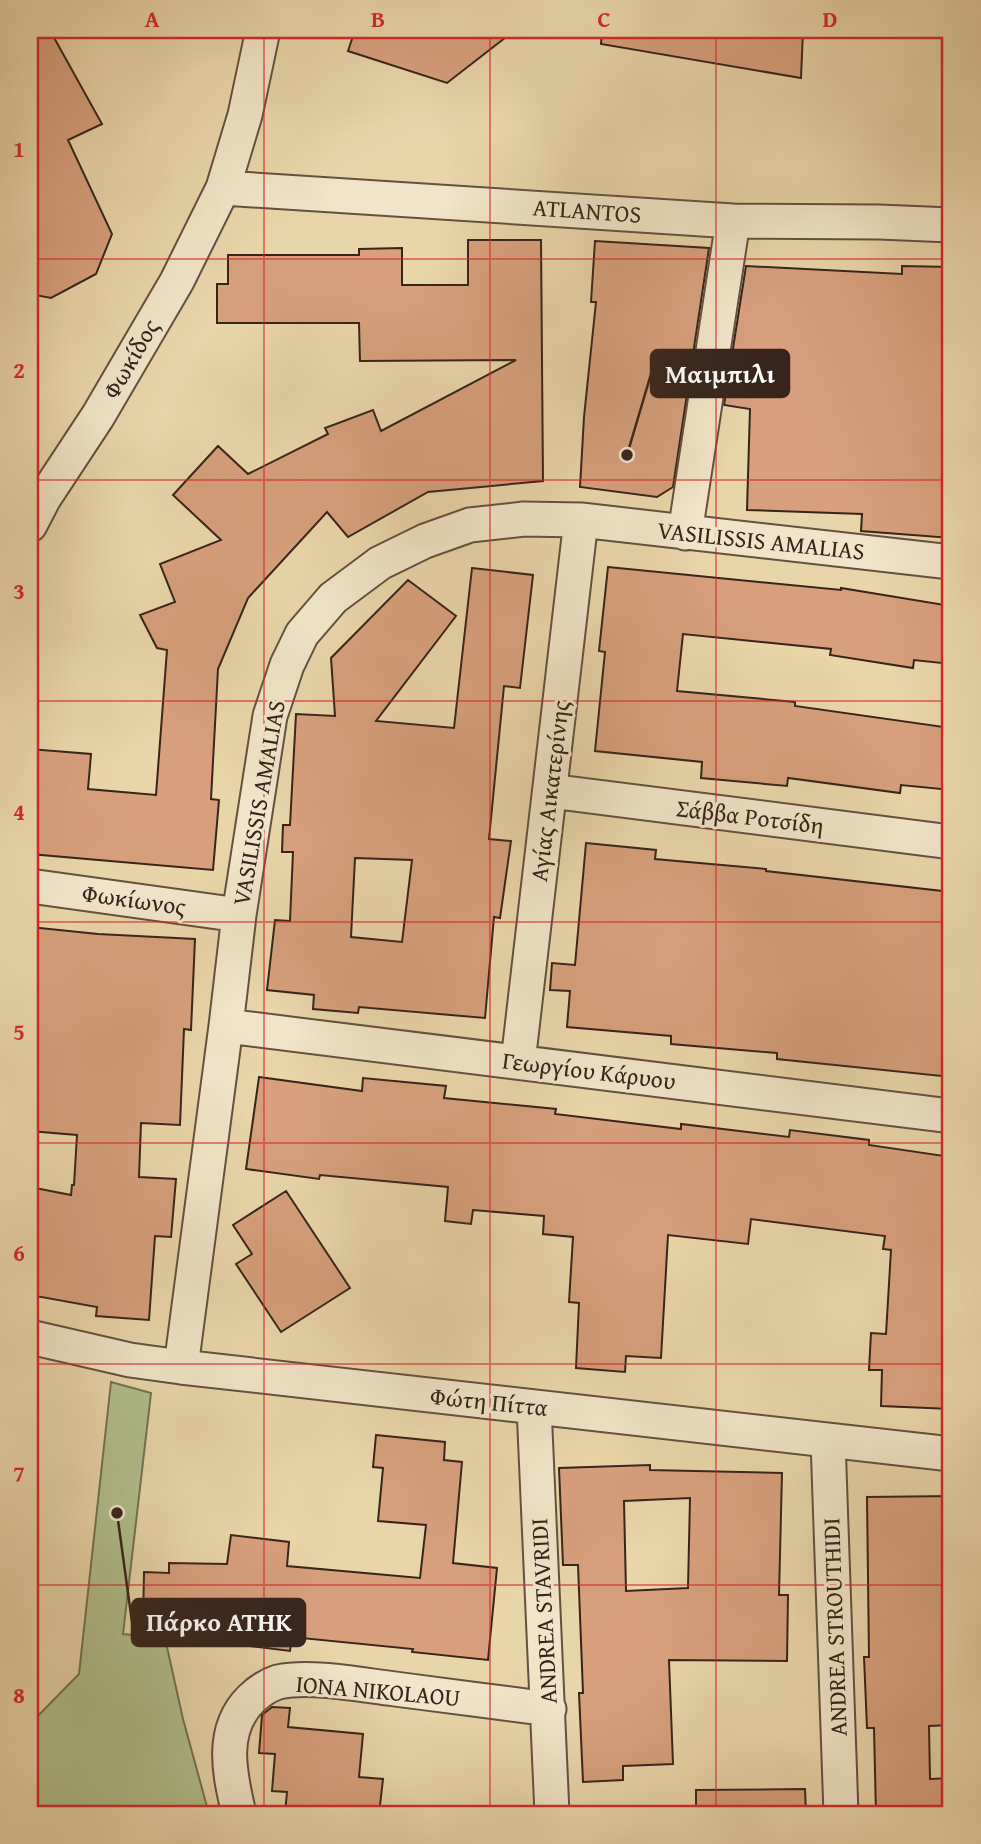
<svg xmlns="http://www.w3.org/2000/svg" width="981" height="1844" viewBox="0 0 981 1844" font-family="'Gentium Book Plus',serif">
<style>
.green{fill:#b1be8c;stroke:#747254;stroke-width:2}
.building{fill:#d79f7d;stroke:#37251c;stroke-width:2;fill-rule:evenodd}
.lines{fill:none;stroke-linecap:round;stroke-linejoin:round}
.street-casing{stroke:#645140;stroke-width:37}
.street{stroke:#f1e4c8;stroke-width:33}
.grid{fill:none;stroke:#d62828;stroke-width:2;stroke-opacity:0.55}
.labels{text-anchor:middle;stroke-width:6;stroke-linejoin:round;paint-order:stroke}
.street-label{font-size:24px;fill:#37251c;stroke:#f1e4c8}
.leader{fill:none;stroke:#37251c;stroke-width:2.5}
.callout-dot{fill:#37251c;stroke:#f1e4c8;stroke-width:2.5}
.callout{fill:#37251c;stroke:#37251c;stroke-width:2.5}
.callout-label{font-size:26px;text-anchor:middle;font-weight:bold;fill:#fff}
.neatline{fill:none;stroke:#d62828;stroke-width:2.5}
.grid-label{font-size:23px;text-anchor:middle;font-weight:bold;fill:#d62828}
</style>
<rect width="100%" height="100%" fill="#e9d5aa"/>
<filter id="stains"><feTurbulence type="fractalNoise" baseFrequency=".00286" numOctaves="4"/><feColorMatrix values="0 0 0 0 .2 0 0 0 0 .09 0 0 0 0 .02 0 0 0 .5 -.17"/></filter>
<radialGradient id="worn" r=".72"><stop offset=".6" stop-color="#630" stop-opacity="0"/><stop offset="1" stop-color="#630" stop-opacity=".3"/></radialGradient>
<!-- green -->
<path class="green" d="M111,1382L151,1393L123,1634L165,1638L183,1719L209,1814H30V1724L79,1674Z"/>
<!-- building -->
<path class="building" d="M355,30H515L447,83L348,51Z
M602,30H803L801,78L601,44Z
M52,34L102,124L68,140L112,234L96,274L51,298L30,294V41Z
M468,240H541L543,481L428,492L348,537L327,512L248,598L218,669L211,799L219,800L213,870L30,854V749L91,754L88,789L156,795L167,650L157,648L140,615L175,602L160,564L221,540L173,495L218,446L248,474L328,434L325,428L373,410L381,431L516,360L360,361L359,323H217V284H228V255H359V249L402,248V285H468Z
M595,241L709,248L673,487L657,497L580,487L584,417L596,302H591Z
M746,266L902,274V266L951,267V538L861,531L862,514L747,510L750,409L724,405Z
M608,567L841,590V588L951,606V664L914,660L913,668L830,655L831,649L683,634L677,691L795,702V706L951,728V790L901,785L900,793L788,778L787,786L701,778L702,762L595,751L605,652L599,651Z
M472,568L533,575L520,688L504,686L489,839L511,841L500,918L494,917L485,1018L359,1007L358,1013L313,1009L314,995L267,990L275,920L290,921L293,852H282L283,825H290L296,714L335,716L331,658L408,580L456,616L376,721L454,728ZM355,858L412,860L402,942L351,937Z
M586,843L656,850L655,859L766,869V871L951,892V1077L777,1059V1053L671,1044V1036L567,1027L570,991L550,990L552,963L575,965Z
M30,927L98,934L195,939L191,1030L184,1029L180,1125L141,1123L139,1177L176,1179L171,1237L155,1236L149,1320L96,1316L97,1307L30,1295V1187L71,1195L72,1185H74L77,1135L30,1131Z
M259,1077L362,1091L363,1078L446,1086L444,1098L556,1109L555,1114L681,1129V1124L789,1137L790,1130L869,1140V1145L951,1157V1409L881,1406L882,1370H869L871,1333L886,1334L891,1250L883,1249L885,1236L751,1219L748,1244L668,1235L661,1358L626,1356L625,1372L576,1368L579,1303L569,1302L573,1237L543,1234L544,1216L473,1210L471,1224L445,1221L448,1187L320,1175L319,1179L246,1169Z
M286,1191L350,1288L281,1332L236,1264L252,1254L233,1225Z
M376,1435L445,1442L444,1460L462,1462L453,1563L497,1568L488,1660L412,1652L413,1649L292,1637L290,1651L217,1642L220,1625L143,1623L144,1572L169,1573V1563L227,1564L231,1535L289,1542L287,1566L420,1578L426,1525L378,1521L383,1468L373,1467Z
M650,1465V1470L782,1473L779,1595H788L787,1661L669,1660L673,1764L623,1766V1780L583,1782L579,1693H583L578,1565H563L559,1468ZM690,1498L688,1588L626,1591L624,1501Z
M951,1496V1725L929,1726L930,1779L951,1778V1814H876L874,1728H867L864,1657H869L867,1497Z
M272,1707L290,1708L288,1727L363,1734L359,1777L383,1779L379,1814H285L287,1792L272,1791L275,1754L259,1753L262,1715Z
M805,1789L806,1814H696V1790Z"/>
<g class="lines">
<!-- street casing -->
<g class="street-casing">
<path id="street" d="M223,188L733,221L879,222L951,225
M30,525L44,498L98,416L177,281L223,188L245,115L263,30
M685,533L733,221
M550,791L951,842
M30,886L239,915
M226,1026L951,1116
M518,1062L581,520
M30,1337L130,1360L181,1367L951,1454
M181,1367L226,1026L239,915L270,716L287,665L302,634L333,598L380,563L425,541L470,525L524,519L581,520L951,562
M534,1407L552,1814
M828,1440L841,1814
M239,1814C230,1775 219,1731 251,1699C258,1692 269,1685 278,1682C312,1675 361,1685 395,1689C446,1696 498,1702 549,1709"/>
</g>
<!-- street -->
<use href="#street" class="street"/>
</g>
<!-- grid -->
<path class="grid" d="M264,30V1814M490,30V1814M716,30V1814M30,259H951M30,480H951M30,701H951M30,922H951M30,1143H951M30,1364H951M30,1585H951"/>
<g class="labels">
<!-- street labels -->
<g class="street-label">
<text transform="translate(587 211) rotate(4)" y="8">ATLANTOS</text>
<text transform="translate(131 359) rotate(-60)" y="8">Φωκίδος</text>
<text transform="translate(761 541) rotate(6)" y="8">VASILISSIS AMALIAS</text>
<text transform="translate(550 791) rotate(-83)" y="8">Αγίας Αικατερίνης</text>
<text transform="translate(259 803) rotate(-80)" y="8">VASILISSIS AMALIAS</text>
<text transform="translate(750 817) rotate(7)" y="8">Σάββα Ροτσίδη</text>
<text transform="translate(134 900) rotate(8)" y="8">Φωκίωνος</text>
<text transform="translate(589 1071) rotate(7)" y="8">Γεωργίου Κάρυου</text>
<text transform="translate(489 1402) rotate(6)" y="8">Φώτη Πίττα</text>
<text transform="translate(544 1611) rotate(-93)" y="8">ANDREA STAVRIDI</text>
<text transform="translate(835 1627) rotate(-92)" y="8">ANDREA STROUTHIDI</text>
<text transform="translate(378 1691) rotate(5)" y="8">IONA NIKOLAOU</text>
</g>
</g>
<!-- callouts -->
<path class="leader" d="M627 455L651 374M117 1513L132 1622"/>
<g class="callout-dot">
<circle cx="627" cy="455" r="7"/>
<circle cx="117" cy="1513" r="7"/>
</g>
<g class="callout">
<rect x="651" y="350" width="138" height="47" rx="7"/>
<rect x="132" y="1599" width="173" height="47" rx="7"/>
</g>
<g class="callout-label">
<text x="720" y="383">Μαιμπιλι</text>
<text x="219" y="1631">Πάρκο ΑΤΗΚ</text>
</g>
<!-- margin -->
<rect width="981" height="1844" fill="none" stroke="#e9d5aa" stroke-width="77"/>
<rect x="38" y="38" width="904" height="1768" class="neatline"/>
<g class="grid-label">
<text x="152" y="27">A</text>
<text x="378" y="27">B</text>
<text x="604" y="27">C</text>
<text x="830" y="27">D</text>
<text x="19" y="157">1</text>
<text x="19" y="378">2</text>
<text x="19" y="599">3</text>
<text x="19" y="820">4</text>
<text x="19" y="1040">5</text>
<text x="19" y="1261">6</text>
<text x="19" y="1482">7</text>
<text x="19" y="1703">8</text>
</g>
<rect width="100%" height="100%" filter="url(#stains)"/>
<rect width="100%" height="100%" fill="url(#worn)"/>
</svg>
